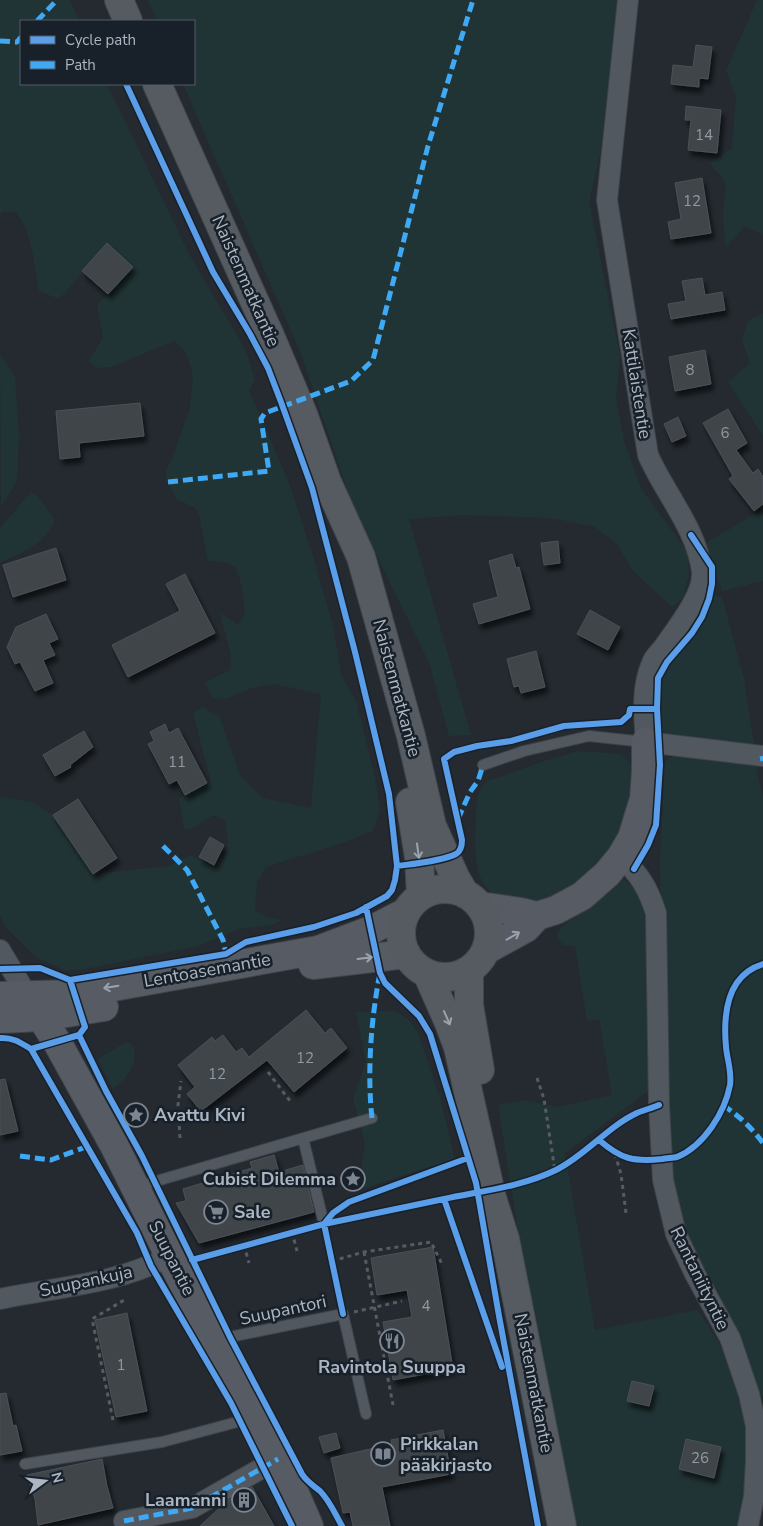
<svg xmlns="http://www.w3.org/2000/svg" width="763" height="1526" viewBox="0 0 763 1526" font-family="'Nunito Sans',sans-serif">
<style>
.green{fill:#213435}
.building{fill:#3f444a;stroke:#4b5158;filter:url(#shadow)}
.lines{fill:none;stroke-linecap:round;stroke-linejoin:round}
.lane-casing{stroke:#404449;stroke-width:12}
.street-casing{stroke:#404449;stroke-width:22}
.secondary-casing{stroke:#404449;stroke-width:30}
.primary-casing{stroke:#40464d;stroke-width:30}
.path{stroke:#565c62;stroke-width:3;stroke-dasharray:4 4;stroke-linecap:butt}
.lane{stroke:#52585f;stroke-width:10}
.street{stroke:#52585f;stroke-width:20}
.secondary{stroke:#575c64;stroke-width:28}
.primary{stroke:#555b61;stroke-width:28}
.quiet{stroke:#3fa9f5;stroke-width:5;stroke-dasharray:10 5;stroke-linecap:butt}
.cycleway-casing{stroke:#18202a;stroke-width:9}
.cycleway{stroke:#5a9eea;stroke-width:6}
.oneway{stroke:#9aa4af}
.oneway2{stroke:#9aa4b0}
.labels{text-anchor:middle;stroke-width:5;stroke-linejoin:round;paint-order:stroke}
.number-label{font-size:15px;fill:#909aa5}
.street-label{font-size:18px;fill:#abb6c3;stroke:#18202a}
.poi-label{font-size:18px;font-weight:bold;fill:#abb6c3;stroke:#18202a;text-anchor:start}
</style>
<defs>
<filter id="shadow"><feDropShadow dx="3" dy="5.5" stdDeviation="2.5" flood-color="#0009"/></filter>
</defs>
<rect width="100%" height="100%" fill="#242a30"/>
<!-- green -->
<path class="green" d="M0,0H70L79,21H21V84H107L189,254L246,351L255,380L249,390L289,483L312,553L334,630L341,675L356,701L375,777L380,809L373,831L342,843L266,867L257,883L255,909L266,917L281,920L275,924L239,929L198,946L81,970H64L36,957L5,927L0,915V797L32,802L53,815L93,874L168,866L191,855L197,859L214,865L224,859L228,841L225,820L213,815L193,828L184,829L179,798L211,782L193,713L203,707L220,718L240,775L262,798L311,808L321,694L274,684L252,688L228,698L213,699L205,682L230,670L231,656L220,613L238,625L245,613L242,587L236,567L226,562L208,561L199,515L194,507L176,499L165,473L172,459L190,408L193,376L186,352L175,341L111,367L97,368L88,361L103,338L97,304L109,294L133,267L107,243C90,262 76,282 59,299L39,291C35,269 31,226 15,212H3L0,216Z
M148,0H618L600,155L589,202L620,356L616,399L624,441L641,489L688,552L689,575L683,598L672,607L633,571L617,544L595,527L551,518L462,515L409,519L471,735L449,736L430,665L353,506L301,354L183,84H194V21H157Z
M757,0H763V235L745,226L726,247L723,216L726,183L710,163L732,148L736,96L726,71Z
M763,313V436L728,382L750,363L742,339L748,321Z
M0,354L15,377L19,437L17,481L1,507Z
M31,492L36,495L55,520C43,546 24,551 0,563V528Z
M763,509V581L722,591L706,543Z
M711,595L722,597L744,679L754,744L671,737L665,734L662,730C661,711 657,691 665,673C669,664 675,659 681,652C696,635 709,617 711,595Z
M579,751L621,754L632,765C629,795 628,815 615,843C608,857 592,877 578,886C552,903 497,915 481,879C474,864 475,838 476,822C476,811 476,790 486,782C490,779 498,778 503,776C528,766 553,758 579,751Z
M676,756L755,762L763,798V1397L753,1390L696,1262L671,1192L665,1120L660,861L665,763L669,758Z
M622,878L635,889L645,909L651,1089L565,1153L595,1330L698,1310L719,1343L748,1410L750,1454L742,1526H573L527,1286L498,1105L526,1100L558,1107L612,1095L599,1019L587,1021L575,946L564,945L558,940V932L562,927L612,890Z
M394,1011L408,1019L418,1033L440,1098L455,1159L358,1190L365,1143L353,1099L366,1061L356,1012Z
M126,1042L131,1043C142,1061 126,1079 113,1089L98,1059Z"/>
<!-- building -->
<path class="building" d="M696,45L712,47L708,79L699,78V87L671,84L673,65L693,67Z
M686,106L721,110L717,153L688,150L691,120H685Z
M702,178L711,233L671,239L668,222L681,219L675,183Z
M107,243L133,267L108,294L82,271Z
M702,278L705,295L722,292L725,310L671,319L668,304L686,301L682,281Z
M705,350L711,384L675,391L669,357Z
M140,403L144,436L79,443L80,457L60,459L56,411Z
M728,409L747,443L736,450L753,473L758,469L763,477V504L754,511L729,479L733,476L703,423Z
M678,417L686,436L672,442L664,424Z
M558,541L560,563L544,565L541,543Z
M56,548L66,580L13,597L3,565Z
M512,554L516,568L519,567L530,609L479,624L473,604L498,597L489,561Z
M185,574L215,633L128,677L112,645L180,611L166,584Z
M590,610L620,627L608,650L577,634Z
M46,614L58,639L49,643L55,655L43,660L53,683L35,691L20,662L15,664L7,647L16,627Z
M536,651L545,687L521,693L519,686L514,687L507,659Z
M165,724L169,733L178,728L207,783L185,795L177,780L169,784L148,744L154,741L150,732Z
M84,731L93,747L70,765L71,767L55,776L43,755Z
M78,799L117,858L93,874L53,815Z
M210,837L224,845L214,865L199,857Z
M306,1010L325,1033L331,1028L347,1048L294,1092L267,1060L201,1111L187,1094L195,1087L178,1065L212,1037L215,1041L223,1035L236,1052L242,1048L249,1057Z
M5,1079L18,1131L0,1135V1080Z
M274,1155L279,1172L303,1165L314,1212L199,1243L176,1203L186,1201L183,1189L252,1168L250,1162Z
M433,1247L453,1369L393,1380L383,1322L412,1317L407,1290L377,1295L371,1258Z
M127,1313L147,1411L116,1417L95,1320Z
M632,1381L654,1386L649,1406L627,1401Z
M6,1393L13,1426L16,1425L22,1451L0,1455V1394Z
M443,1430L451,1474L382,1487L390,1526H353L350,1512L343,1513L331,1458L392,1444L391,1440Z
M336,1433L340,1448L324,1453L319,1437Z
M686,1439L721,1447L714,1478L679,1469Z
M102,1459L107,1486L113,1508L38,1525L35,1499L27,1475Z
M252,1487L274,1526H200L226,1502Z"/>
<g class="lines">
<!-- lane casing -->
<g class="lane-casing">
<path id="lane" d="M483,765L524,751L589,736L645,742
M303,1138L324,1224
M136,1187L372,1118
M218,1343L230,1337L343,1314L366,1414
M25,1464L162,1442L241,1421L254,1415"/>
</g>
<!-- street casing -->
<g class="street-casing">
<path id="street" d="M628,0L607,200L648,455C665,494 697,529 702,572C704,595 676,629 663,648C659,653 654,657 652,663C641,688 644,716 646,742L763,756
M621,857C640,875 648,888 656,913L659,1105L663,1180L676,1234L695,1274L730,1338L749,1394L756,1426V1461L754,1497L748,1526
M0,950L27,995
M0,1299C57,1287 118,1284 170,1256
M124,1521L192,1508L278,1459"/>
</g>
<!-- secondary casing -->
<g class="secondary-casing">
<path id="secondary" d="M480,906L521,912L537,916
M486,950L526,928L537,916L556,910L582,896L607,874L621,857L632,838L644,799L646,771V742
M313,965L406,954
M27,995L57,1042L115,1147L183,1283L255,1415L292,1487L309,1526
M0,996L74,994L318,950L371,930L406,912
M0,1019L42,1017L104,1007"/>
</g>
<!-- primary casing -->
<g class="primary-casing">
<path id="primary" d="M119,0L128,21
M157,84L271,338L303,414L327,482L361,557L411,736L432,826L455,877L465,894
M410,802L419,857L421,896
M401 933a44 44 0 1 1 88 0a44 44 0 1 1-88 0Z
M469,970V1005L480,1070
M427,973L449,1023L458,1047L492,1198L505,1239L562,1526"/>
</g>
<!-- path -->
<path class="path" d="M268,1072L290,1101
M537,1078L544,1099L555,1171
M180,1138L178,1105L181,1081
M615,1154L621,1174L626,1213
M292,1232L297,1251
M244,1245L249,1263
M364,1252L393,1405
M332,1261L364,1252L431,1242L442,1264
M354,1312L402,1301
M113,1420L92,1319L126,1299"/>
<!-- lane -->
<use href="#lane" class="lane"/>
<!-- street -->
<use href="#street" class="street"/>
<!-- secondary -->
<use href="#secondary" class="secondary"/>
<!-- primary -->
<use href="#primary" class="primary"/>
<!-- quiet -->
<path class="quiet" d="M37,21L57,0
M0,41L17,42L21,37
M168,482L269,471L261,419L265,413L351,381L373,360L428,146L473,0
M762,756L763,761
M458,819L470,792L478,781L483,765
M163,846L187,870L223,940L226,954
M723,1105C739,1116 752,1128 763,1143
M372,1118C367,1073 371,1018 380,973
M20,1156L51,1160L88,1146
M124,1521L192,1508L278,1459"/>
<!-- cycleway casing -->
<g class="cycleway-casing">
<path id="cycleway" d="M397,866C412,864 443,861 456,854C461,851 462,846 462,840L444,759L454,752L477,746L511,741L564,726L621,722L629,715L630,709H657
M634,869L648,845L656,825L660,765L657,709L658,678L667,662L692,633L702,617L709,599L712,584V567L691,535
M366,907L380,973L385,983L419,1016L430,1034L476,1183L499,1316L538,1526
M0,969L40,968L70,980L226,954L246,942L314,927L356,913L387,896L392,890L395,880L397,866L389,794L355,652L312,488L281,402L268,368L250,334L213,272L126,84
M70,980L85,1027L79,1035L106,1091L142,1156L230,1337L302,1474C307,1482 313,1485 320,1491C330,1501 335,1514 342,1526
M0,1038C13,1037 21,1043 31,1049L79,1035
M31,1049L137,1233L151,1266L231,1403L292,1526
M599,1140C621,1159 633,1162 662,1159C667,1158 673,1158 677,1157C704,1146 725,1112 730,1085C732,1072 727,1059 726,1047C723,1014 727,975 763,964
M444,1199C481,1191 521,1187 556,1170C586,1155 607,1127 637,1113C644,1110 652,1108 659,1105
M192,1260L324,1224L444,1199L502,1367
M343,1314L324,1224L333,1213L349,1202L468,1158"/>
</g>
<!-- cycleway -->
<use href="#cycleway" class="cycleway"/>
</g>
<!-- one-way arrows -->
<defs><path id="oneway-shaft" d="M-6 0H5M1.5-3L5.5 0L1.5 3" fill="none" stroke-width="1.6" stroke-linecap="round" stroke-linejoin="round" transform="scale(1.25)"/></defs>
<g class="oneway">
<use href="#oneway-shaft" transform="translate(418 851) rotate(82)"/>
<use href="#oneway-shaft" transform="translate(447 1018) rotate(66)"/>
</g>
<g class="oneway2">
<use href="#oneway-shaft" transform="translate(513 936) rotate(-30)"/>
<use href="#oneway-shaft" transform="translate(365 958) rotate(-7)"/>
<use href="#oneway-shaft" transform="translate(111 987) rotate(170)"/>
</g>
<!-- icons -->
<defs>
<g id="sight-ring" transform="scale(1.25)"><circle r="9.5" fill="#18202a" stroke="#7c8590" stroke-width="1.5"/><path d="M0-6L1.8-2.2L6-1.7L2.9 1.2L3.7 5.4L0 3.3L-3.7 5.4L-2.9 1.2L-6-1.7L-1.8-2.2Z" fill="#7c8590"/></g>
<g id="supermarket-ring" transform="scale(1.25)"><circle r="9.5" fill="#18202a" stroke="#7c8590" stroke-width="1.5"/><path d="M-6-5.5h2.5l.6 2H6L4.5 2H-2.5L-4.4-4H-6ZM-1.5 3.2a1.3 1.3 0 1 0 .1 0ZM3 3.2a1.3 1.3 0 1 0 .1 0Z" fill="#7c8590"/></g>
<g id="restaurant-ring" transform="scale(1.25)"><circle r="9.5" fill="#18202a" stroke="#7c8590" stroke-width="1.5"/><path d="M-5-6h1v4h1v-4h1v4h1v-4h1v5L-1.5 .5V6h-2V.5L-5-1ZM5-6V6H3V1.5H1.5Q1.5-4 5-6Z" fill="#7c8590"/></g>
<g id="library-ring" transform="scale(1.25)"><circle r="9.5" fill="#18202a" stroke="#7c8590" stroke-width="1.5"/><path d="M-6-4Q-3-5.5-.7-3.5V5Q-3 3-6 4ZM6-4Q3-5.5 .7-3.5V5Q3 3 6 4Z" fill="#7c8590"/></g>
<g id="building-ring" transform="scale(1.25)"><circle r="9.5" fill="#18202a" stroke="#7c8590" stroke-width="1.5"/><path d="M-4-6H4V6H1V3H-1V6H-4ZM-2.5-4.3h1.7v1.8h-1.7ZM.8-4.3h1.7v1.8H.8ZM-2.5-1h1.7V.8h-1.7ZM.8-1h1.7V.8H.8Z" fill="#7c8590"/></g>
</defs>
<g fill-rule="evenodd">
<use href="#sight-ring" x="136" y="1115"/>
<use href="#sight-ring" x="353" y="1179"/>
<use href="#supermarket-ring" x="216" y="1212"/>
<use href="#restaurant-ring" x="392" y="1341"/>
<use href="#library-ring" x="383" y="1454"/>
<use href="#building-ring" x="244" y="1500"/>
</g>
<g class="labels">
<!-- number labels -->
<g class="number-label">
<text x="704" y="140">14</text>
<text x="692" y="206">12</text>
<text x="690" y="375">8</text>
<text x="725" y="438">6</text>
<text x="177" y="767">11</text>
<text x="305" y="1063">12</text>
<text x="217" y="1079">12</text>
<text x="426" y="1311">4</text>
<text x="121" y="1370">1</text>
<text x="700" y="1463">26</text>
</g>
<!-- street labels -->
<g class="street-label">
<text transform="translate(246 281) rotate(66)" y="6">Naistenmatkantie</text>
<text transform="translate(637 384) rotate(81)" y="6">Kattilaistentie</text>
<text transform="translate(397 688) rotate(75)" y="6">Naistenmatkantie</text>
<text transform="translate(207 970) rotate(-10)" y="6">Lentoasemantie</text>
<text transform="translate(172 1258) rotate(63)" y="6">Suupantie</text>
<text transform="translate(700 1278) rotate(64)" y="6">Rantaniityntie</text>
<text transform="translate(86 1281) rotate(-12)" y="6">Suupankuja</text>
<text transform="translate(283 1310) rotate(-12)" y="6">Suupantori</text>
<text transform="translate(534 1383) rotate(79)" y="6">Naistenmatkantie</text>
</g>
<!-- poi labels -->
<g class="poi-label">
<text x="154" y="1121">Avattu Kivi</text>
<text x="336" y="1185" text-anchor="end">Cubist Dilemma</text>
<text x="234" y="1218">Sale</text>
<text x="392" y="1373" text-anchor="middle">Ravintola Suuppa</text>
<text x="400" y="1450">Pirkkalan<tspan x="400" dy="21">pääkirjasto</tspan></text>
<text x="226" y="1506" text-anchor="end">Laamanni</text>
</g>
</g>
<!-- legend -->
<rect x="20" y="20" width="175" height="65" fill="#18202a" stroke="#535c67"/>
<rect x="30" y="36" width="25" height="8" fill="#5a9eea" stroke="#535c67"/>
<text x="65" y="45" font-size="15" fill="#abb6c3">Cycle path</text>
<rect x="30" y="61" width="25" height="8" fill="#3fa9f5" stroke="#535c67"/>
<text x="65" y="70" font-size="15" fill="#abb6c3">Path</text>
<!-- north arrow -->
<g transform="translate(45 1481) rotate(75)" stroke="#18202a" stroke-width="4" paint-order="stroke">
<path d="M0-4L9 19L0 12L-9 19Z" fill="#abb6c3"/>
<text y="-8" font-size="14" font-weight="bold" text-anchor="middle" fill="#abb6c3">N</text>
</g>
</svg>
